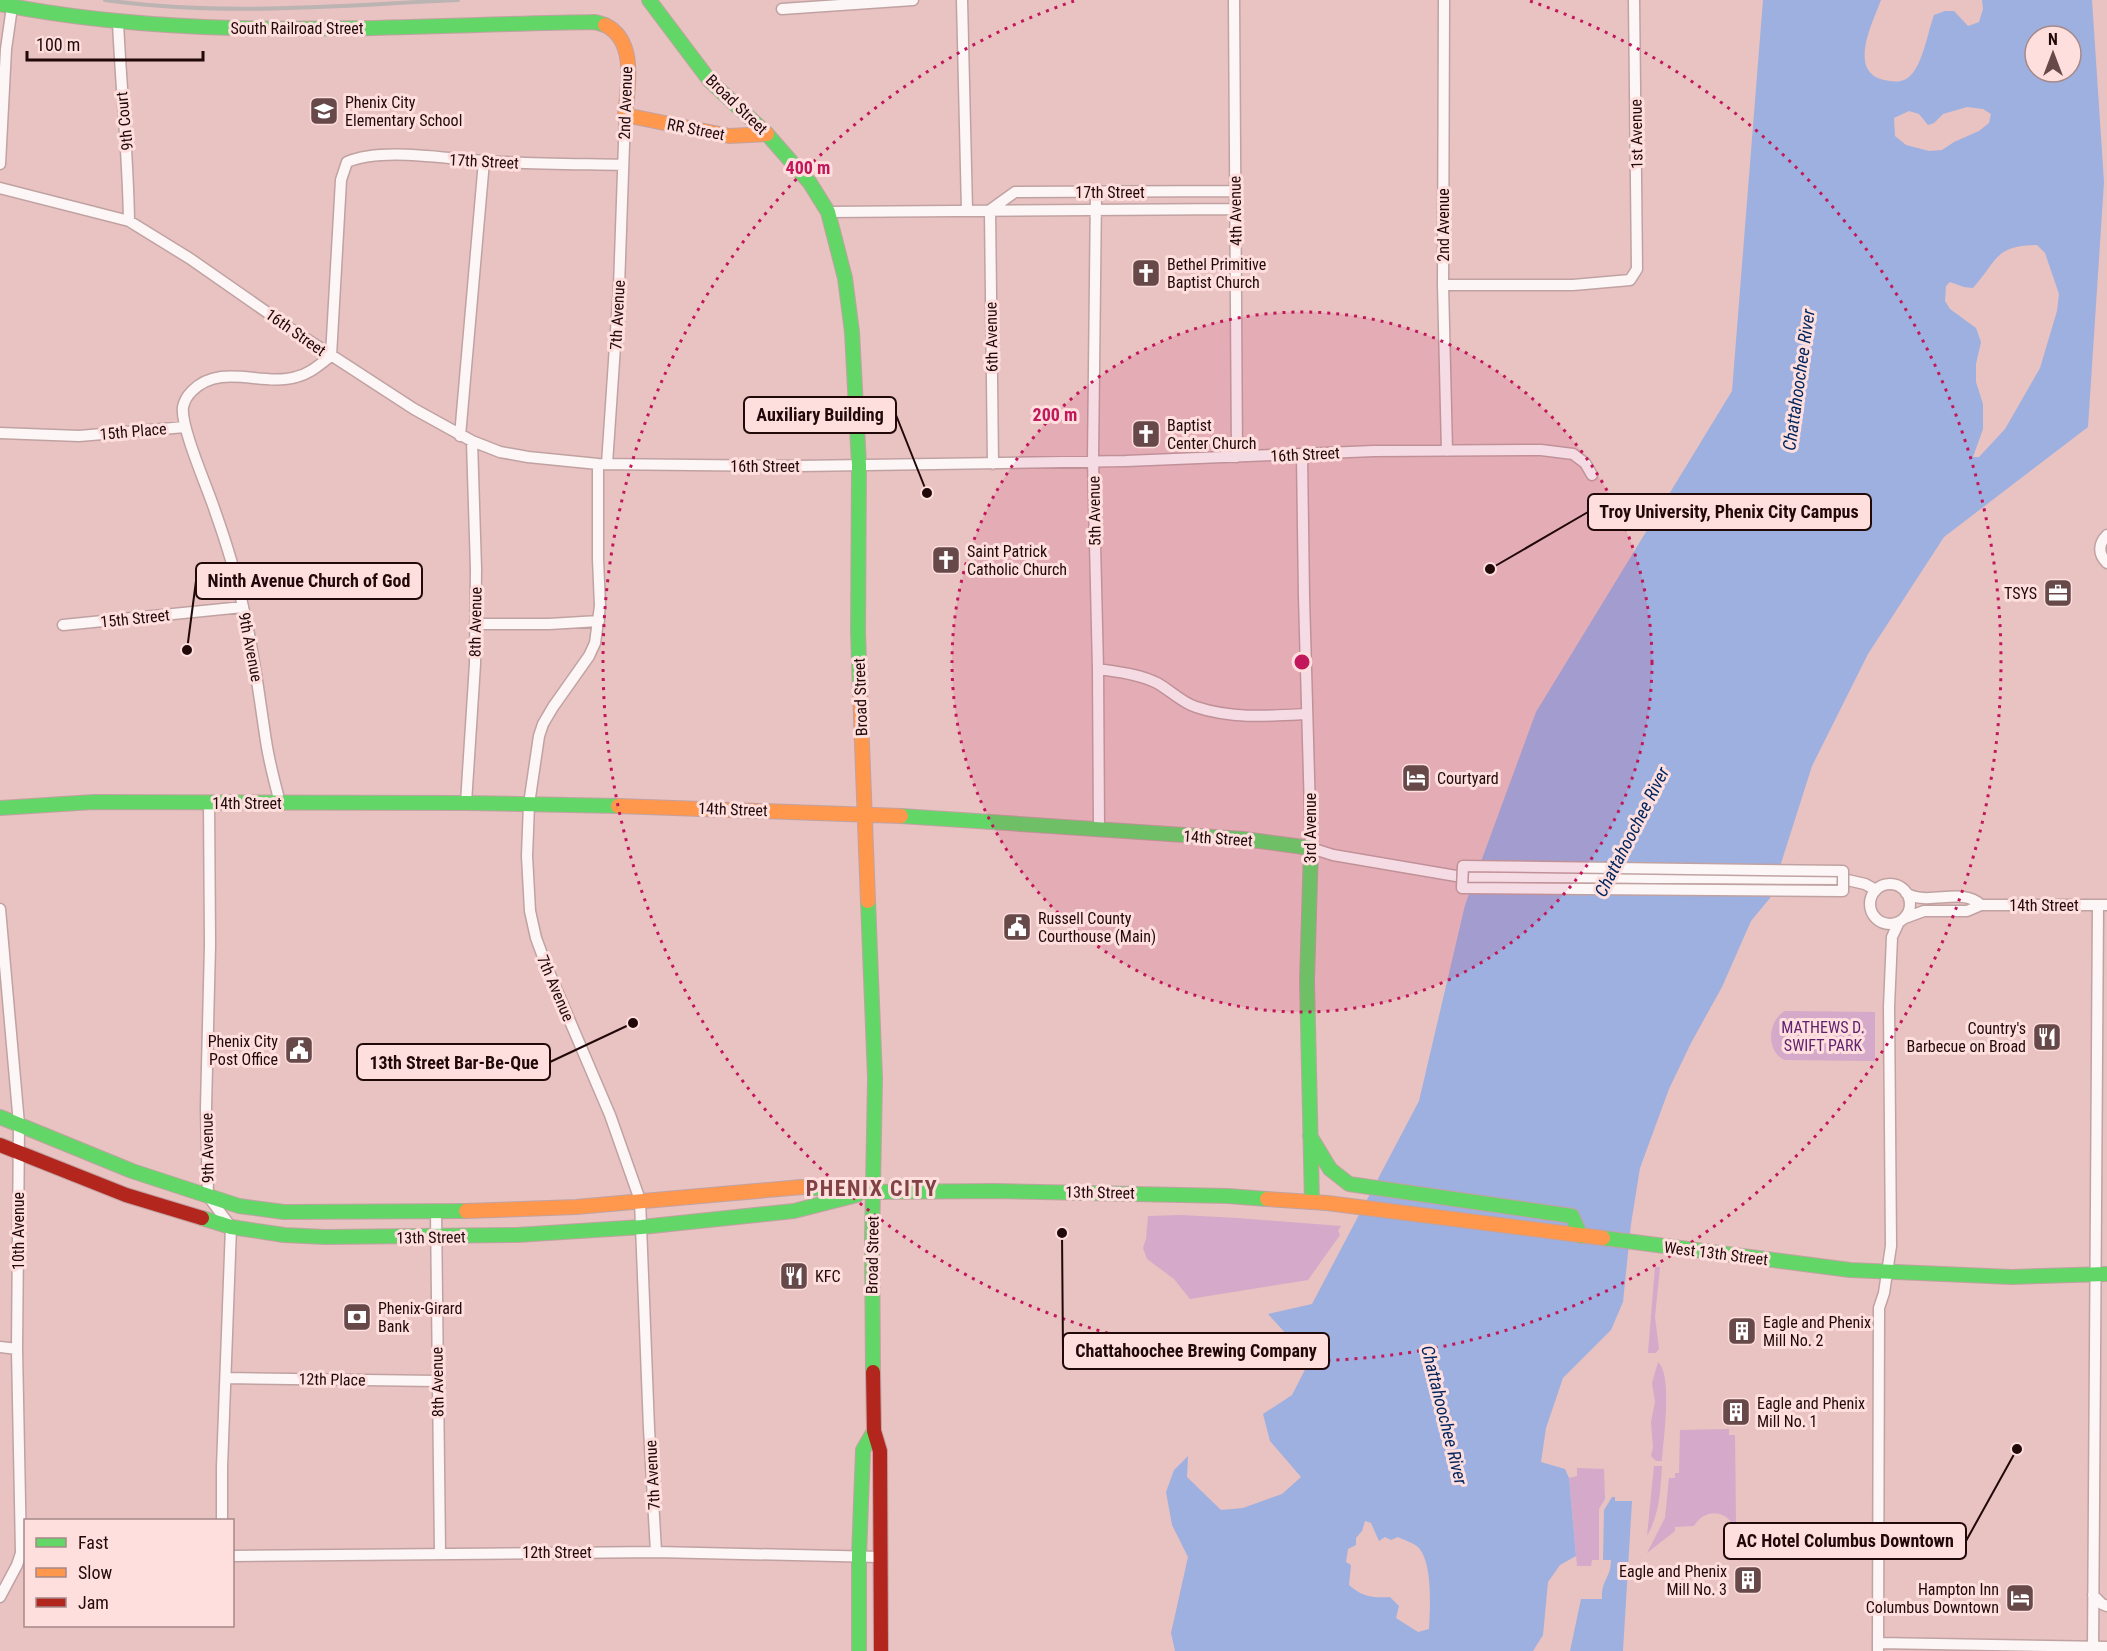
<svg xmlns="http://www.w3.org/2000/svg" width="2107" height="1651" viewBox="0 0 2107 1651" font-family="'Roboto Condensed',sans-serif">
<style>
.green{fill:#d4a9c9}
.water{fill:#9eb0df;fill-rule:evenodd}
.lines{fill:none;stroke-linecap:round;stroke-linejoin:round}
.street-casing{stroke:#c1a2a2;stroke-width:13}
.fast-casing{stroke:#c1a2a2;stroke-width:16}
.slow-casing{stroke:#c1a2a2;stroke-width:16}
.jam-casing{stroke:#c1a2a2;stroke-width:16}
.street{stroke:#fcf6f6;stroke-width:10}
.fast{stroke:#63d668;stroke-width:14}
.slow{stroke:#ff974d;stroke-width:14}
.jam{stroke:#b3261e;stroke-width:14}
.rail{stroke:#bcb3b3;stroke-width:4}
.street-bridge-casing{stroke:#c1a2a2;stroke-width:13;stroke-linecap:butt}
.street-bridge{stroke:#fcf6f6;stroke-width:10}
.ring{fill:none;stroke:#c2185b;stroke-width:3;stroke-dasharray:3 6}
.labels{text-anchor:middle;stroke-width:6;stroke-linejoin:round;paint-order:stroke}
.street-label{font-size:16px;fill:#210809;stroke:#fedfde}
.poi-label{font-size:16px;fill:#210809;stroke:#fedfde;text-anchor:start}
.park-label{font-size:16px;fill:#602270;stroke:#fedfde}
.water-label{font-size:18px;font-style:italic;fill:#00255e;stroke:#fedfde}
.district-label{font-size:22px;font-weight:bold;letter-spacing:1.5px;fill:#814244;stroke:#fedfde}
.centre{fill:#c2185b;stroke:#fedfde;stroke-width:3}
.ring-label{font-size:18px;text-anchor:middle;font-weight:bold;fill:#c2185b;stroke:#fedfde;stroke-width:6;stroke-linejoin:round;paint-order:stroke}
.leader{fill:none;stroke:#210809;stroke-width:2}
.callout-dot{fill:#210809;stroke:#fedfde;stroke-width:2}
.callout{fill:#fedfde;stroke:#210809;stroke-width:2}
.callout-label{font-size:18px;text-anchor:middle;font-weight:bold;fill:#210809}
</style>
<rect width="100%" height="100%" fill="#e9c2c2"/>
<!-- green -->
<path class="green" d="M1785,1011L1875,1012V1061L1785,1060C1765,1052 1768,1020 1785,1011Z
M1181,1215L1237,1218L1341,1226L1338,1231L1340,1235L1308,1280L1190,1299L1174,1279L1147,1259L1143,1248L1146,1239L1148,1216Z
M1655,1267H1660L1655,1317L1659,1349L1656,1353H1648Z
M1658,1362C1673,1375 1663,1441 1662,1461H1656L1651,1456L1653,1447L1651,1422L1655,1402L1652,1383Z
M1729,1429V1435H1735L1736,1522H1731C1720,1508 1702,1512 1694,1526L1675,1527V1531L1647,1553L1665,1518L1669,1478H1675V1473H1679L1680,1430Z
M1654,1466H1662C1660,1493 1660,1512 1647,1536Z
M1577,1468L1604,1469L1605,1499L1599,1509V1560H1592L1591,1566H1577L1569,1478L1577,1476Z"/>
<!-- water -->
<path class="water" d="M1763,0H1881C1873,22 1847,72 1884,80C1894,82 1903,83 1910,76C1923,64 1928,31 1934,15L1945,11H1954L1968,26L1979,22L1983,9L1982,0H2092L2104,182L2088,427L1944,537L1868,654L1812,766L1770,898L1751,921L1722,987L1691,1043L1669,1089L1640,1168L1631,1224L1623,1302L1611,1330L1563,1378L1546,1428L1541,1462L1565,1469L1569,1478L1576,1556L1560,1565L1548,1582L1543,1635L1533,1651H1175L1171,1633L1188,1557L1172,1525L1166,1492L1174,1470L1188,1456L1187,1477L1221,1510L1243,1508L1282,1494L1301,1477L1270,1441L1263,1414L1292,1395L1310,1360L1268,1314L1312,1304L1419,1101L1465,905L1536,712L1732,391ZM2035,36H2071V72H2035ZM1967,107L1983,109L1991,114L1989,123L1979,131L1954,142L1942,150L1929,151L1906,145L1895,136L1894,118L1909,111L1919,114L1928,125L1934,123L1943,114ZM2037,245L2045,253L2059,294L2057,311L2040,368L2005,429L1979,457H1973L1983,429V404L1976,382V364L1981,342L1976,328L1950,309L1945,301L1946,286L1950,282L1964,287L1973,288C1998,260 1994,246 2037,245ZM1365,1521L1371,1523L1379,1541L1385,1537L1391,1540L1398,1537C1404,1540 1414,1543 1419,1548C1433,1565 1430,1609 1429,1629L1418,1632L1396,1618L1399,1606L1390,1597C1373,1598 1362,1597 1349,1585L1351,1565L1346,1562L1348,1549L1356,1545V1538L1362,1531Z
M1612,1497H1615V1501H1632L1623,1651H1570L1581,1599H1602C1601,1580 1611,1578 1611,1560H1603L1604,1510Z"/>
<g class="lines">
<!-- street casing -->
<g class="street-casing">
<path id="street" d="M962,0L967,210
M1234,0L1237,457
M1444,0L1443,285L1447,451
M782,9L913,0
M118,22C121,88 128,154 129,221
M0,164L6,49L12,7
M0,188L129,221L189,258L291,329L414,409L472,441L500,452L528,457L598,464L799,466L1126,461L1374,451L1541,450L1573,454L1585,463L1592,475
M1096,192L1093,460L1098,669L1099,829
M990,210L993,464
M990,210L1015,192L1235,191
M828,212L1236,209
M1443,285H1573L1630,280L1637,269L1634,0
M0,433L79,436L185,427
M460,436L484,161
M1302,455L1304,597L1311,848L1333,855L1462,877L1843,879L1865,884L1876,890
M598,464V559L600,606L595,643L589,656L553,707L543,724L539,736L529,804L527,856L530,911L536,938L546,965L610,1115L640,1200L649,1428L656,1552
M607,464L619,287L625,115
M2107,535C2098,544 2098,554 2107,563
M475,624H549L599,621
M63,625L243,607
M1098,669C1118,672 1139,674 1157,683C1170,690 1182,703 1196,707C1232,719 1270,716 1307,714
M209,802L210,945L206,1108L208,1196L231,1227L222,1467V1520
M280,803C275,783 269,762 266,741C259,696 254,651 243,607C236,574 226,542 215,511C208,489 180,426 183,407C184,402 188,395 192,391C221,362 262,387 296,377C310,374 320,364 331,356L341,180L347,162C383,147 444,159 484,161C530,164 577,164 623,165
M466,803L475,664L476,569L472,441
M1870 904a20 20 0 1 1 40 0a20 20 0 1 1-40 0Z
M1906,893C1928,907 1962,886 1981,905
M0,909L19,1124L17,1349L21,1553L17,1565L0,1597
M1905,918L1924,911H1967L1981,905H2107
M436,1212L440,1553
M0,1347L17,1349
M226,1378L437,1381
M232,1556L656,1552L881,1557
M2093,1595L2102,1604L2107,1606
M1878,1643L2107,1647
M1878,1651L1879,1308L1884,1293L1891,1246L1889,1007L1892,937L1899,922
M2093,1651L2098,905"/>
</g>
<!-- fast casing -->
<g class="fast-casing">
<path id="fast" d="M649,0L710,81L767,134L810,183L828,212L845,278L852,332L859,465L858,632L860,691
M0,4C196,43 397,25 595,22L605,25
M0,808L94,802L466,803L618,806
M901,816L1244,839L1311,848L1307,981L1312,1202
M868,901L875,1078L872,1242L873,1372
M0,1117L132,1171L239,1206L284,1212L466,1211
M1310,1136L1330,1169L1349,1184L1572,1216L1581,1236
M802,1187L873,1192L994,1191L1228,1196L1267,1199
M202,1218L231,1227L284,1235L325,1237L517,1235L642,1227L794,1211L857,1195
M1603,1238L1850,1270L2012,1277L2107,1274
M859,1651V1556L863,1450L874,1431"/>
</g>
<!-- slow casing -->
<g class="slow-casing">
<path id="slow" d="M605,25C637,40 628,87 625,115L729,136L767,134
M860,691L868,901
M618,806L901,816
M1267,1199L1327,1203L1603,1238
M466,1211L576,1207L802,1187"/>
</g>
<!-- jam casing -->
<g class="jam-casing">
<path id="jam" d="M0,1145L126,1195L202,1218
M873,1372L874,1431L880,1451L881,1651"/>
</g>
<!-- street -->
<use href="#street" class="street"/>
<!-- fast -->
<use href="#fast" class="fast"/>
<!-- slow -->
<use href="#slow" class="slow"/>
<!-- jam -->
<use href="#jam" class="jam"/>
<!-- rail -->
<path class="rail" d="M105,0C221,17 341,5 458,0"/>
<!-- street-bridge casing -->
<g class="street-bridge-casing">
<path id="street-bridge" d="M1463,866L1843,871V891L1462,888Z"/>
</g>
<!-- street-bridge -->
<use href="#street-bridge" class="street-bridge"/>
</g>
<!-- distance rings -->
<circle cx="1302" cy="662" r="350" fill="#c2185b" fill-opacity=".12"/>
<g class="ring">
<circle cx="1302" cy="662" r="350"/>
<path d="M1530 1A699 699 0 1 1 1074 1"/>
</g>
<!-- icons -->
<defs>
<g id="school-square" transform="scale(1.5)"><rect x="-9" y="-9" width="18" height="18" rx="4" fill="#67494a" stroke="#fedfde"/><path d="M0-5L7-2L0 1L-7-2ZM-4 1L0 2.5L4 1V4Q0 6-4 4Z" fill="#fff"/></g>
<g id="church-square" transform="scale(1.5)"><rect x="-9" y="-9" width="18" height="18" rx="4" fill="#67494a" stroke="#fedfde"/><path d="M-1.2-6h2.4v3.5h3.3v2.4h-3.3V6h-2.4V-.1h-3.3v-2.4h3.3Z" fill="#fff"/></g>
<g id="office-square" transform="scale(1.5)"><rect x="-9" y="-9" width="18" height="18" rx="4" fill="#67494a" stroke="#fedfde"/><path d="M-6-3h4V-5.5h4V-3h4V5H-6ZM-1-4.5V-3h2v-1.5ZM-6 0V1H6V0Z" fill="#fff"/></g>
<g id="hotel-square" transform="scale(1.5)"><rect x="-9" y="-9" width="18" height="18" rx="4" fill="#67494a" stroke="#fedfde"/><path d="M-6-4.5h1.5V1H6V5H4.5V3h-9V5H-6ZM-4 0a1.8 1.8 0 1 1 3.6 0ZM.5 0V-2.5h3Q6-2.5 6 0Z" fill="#fff"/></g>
<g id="civic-square" transform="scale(1.5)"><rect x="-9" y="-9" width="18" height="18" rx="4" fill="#67494a" stroke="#fedfde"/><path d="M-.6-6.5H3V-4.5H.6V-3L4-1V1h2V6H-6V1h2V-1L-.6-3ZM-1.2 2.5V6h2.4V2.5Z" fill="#fff"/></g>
<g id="restaurant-square" transform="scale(1.5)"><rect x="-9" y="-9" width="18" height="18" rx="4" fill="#67494a" stroke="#fedfde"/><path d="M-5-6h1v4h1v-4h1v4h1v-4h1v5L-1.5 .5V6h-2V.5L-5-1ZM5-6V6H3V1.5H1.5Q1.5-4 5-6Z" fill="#fff"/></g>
<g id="bank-square" transform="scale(1.5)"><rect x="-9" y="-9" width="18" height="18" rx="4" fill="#67494a" stroke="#fedfde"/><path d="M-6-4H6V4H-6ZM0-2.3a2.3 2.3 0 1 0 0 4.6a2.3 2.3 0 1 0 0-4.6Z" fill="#fff"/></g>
<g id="building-square" transform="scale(1.5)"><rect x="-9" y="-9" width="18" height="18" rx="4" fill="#67494a" stroke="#fedfde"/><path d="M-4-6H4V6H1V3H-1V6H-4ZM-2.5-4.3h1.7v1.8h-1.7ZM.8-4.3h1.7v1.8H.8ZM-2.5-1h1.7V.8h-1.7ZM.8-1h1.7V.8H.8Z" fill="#fff"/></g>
</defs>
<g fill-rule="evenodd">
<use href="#school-square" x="324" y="111"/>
<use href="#church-square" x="1146" y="273"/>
<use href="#church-square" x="1146" y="434"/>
<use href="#church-square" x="946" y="560"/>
<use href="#office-square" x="2058" y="593"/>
<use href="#hotel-square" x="1416" y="778"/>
<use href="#civic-square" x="1017" y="927"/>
<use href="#restaurant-square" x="2047" y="1037"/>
<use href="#civic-square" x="299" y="1050"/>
<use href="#restaurant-square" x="794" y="1276"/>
<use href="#bank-square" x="357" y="1317"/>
<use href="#building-square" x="1742" y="1331"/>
<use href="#building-square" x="1736" y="1412"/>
<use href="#building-square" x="1748" y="1580"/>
<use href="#hotel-square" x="2020" y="1598"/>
</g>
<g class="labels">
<!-- street labels -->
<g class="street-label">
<text x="297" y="34">South Railroad Street</text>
<text transform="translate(625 103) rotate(-88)" y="6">2nd Avenue</text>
<text transform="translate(737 104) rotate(44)" y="6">Broad Street</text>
<text transform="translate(124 121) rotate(-96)" y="6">9th Court</text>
<text transform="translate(696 129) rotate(11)" y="6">RR Street</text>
<text transform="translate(1636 134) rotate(-91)" y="6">1st Avenue</text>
<text transform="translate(484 161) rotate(3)" y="6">17th Street</text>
<text x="1110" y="198">17th Street</text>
<text transform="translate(1235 211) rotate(-91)" y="6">4th Avenue</text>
<text transform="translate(1443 225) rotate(-90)" y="6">2nd Avenue</text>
<text transform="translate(617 315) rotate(-87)" y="6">7th Avenue</text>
<text transform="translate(296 332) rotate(35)" y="6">16th Street</text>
<text transform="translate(991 337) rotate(-91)" y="6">6th Avenue</text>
<text transform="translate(133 431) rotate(-5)" y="6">15th Place</text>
<text transform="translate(1305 454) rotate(-3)" y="6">16th Street</text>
<text x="765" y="472">16th Street</text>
<text transform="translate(1094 511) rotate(-91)" y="6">5th Avenue</text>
<text transform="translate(135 618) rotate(-6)" y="6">15th Street</text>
<text transform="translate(475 622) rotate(-89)" y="6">8th Avenue</text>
<text transform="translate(251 647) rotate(79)" y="6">9th Avenue</text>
<text transform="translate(860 697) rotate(-92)" y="6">Broad Street</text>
<text x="247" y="809">14th Street</text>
<text transform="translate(733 809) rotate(2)" y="6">14th Street</text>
<text transform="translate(1310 828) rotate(-90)" y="6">3rd Avenue</text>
<text transform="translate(1218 838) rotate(4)" y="6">14th Street</text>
<text x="2044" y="911">14th Street</text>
<text transform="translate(556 988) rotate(67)" y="6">7th Avenue</text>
<text transform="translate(207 1148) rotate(-91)" y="6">9th Avenue</text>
<text transform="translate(1100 1192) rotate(1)" y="6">13th Street</text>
<text transform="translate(18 1231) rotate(-90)" y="6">10th Avenue</text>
<text transform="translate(431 1237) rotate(-1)" y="6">13th Street</text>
<text transform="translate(1716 1253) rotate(7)" y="6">West 13th Street</text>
<text transform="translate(872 1255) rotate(-89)" y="6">Broad Street</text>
<text transform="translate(332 1379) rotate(1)" y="6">12th Place</text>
<text transform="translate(437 1382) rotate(-91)" y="6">8th Avenue</text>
<text transform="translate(652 1475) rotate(-93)" y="6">7th Avenue</text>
<text x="557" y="1558">12th Street</text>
</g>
<!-- poi labels -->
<g class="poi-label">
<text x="345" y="108">Phenix City<tspan x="345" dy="18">Elementary School</tspan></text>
<text x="1167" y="270">Bethel Primitive<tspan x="1167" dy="18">Baptist Church</tspan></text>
<text x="1167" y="431">Baptist<tspan x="1167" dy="18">Center Church</tspan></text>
<text x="967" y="557">Saint Patrick<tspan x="967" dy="18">Catholic Church</tspan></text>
<text x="2037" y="599" text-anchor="end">TSYS</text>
<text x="1437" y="784">Courtyard</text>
<text x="1038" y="924">Russell County<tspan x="1038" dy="18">Courthouse (Main)</tspan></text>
<text x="2026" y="1034" text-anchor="end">Country's<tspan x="2026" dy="18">Barbecue on Broad</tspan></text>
<text x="278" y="1047" text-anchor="end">Phenix City<tspan x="278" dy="18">Post Office</tspan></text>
<text x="815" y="1282">KFC</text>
<text x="378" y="1314">Phenix-Girard<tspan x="378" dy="18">Bank</tspan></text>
<text x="1763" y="1328">Eagle and Phenix<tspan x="1763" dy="18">Mill No. 2</tspan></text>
<text x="1757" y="1409">Eagle and Phenix<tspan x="1757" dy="18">Mill No. 1</tspan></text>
<text x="1727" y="1577" text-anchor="end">Eagle and Phenix<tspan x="1727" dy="18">Mill No. 3</tspan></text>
<text x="1999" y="1595" text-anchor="end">Hampton Inn<tspan x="1999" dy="18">Columbus Downtown</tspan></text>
</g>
<!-- park labels -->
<g class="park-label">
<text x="1823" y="1033">MATHEWS D.<tspan x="1823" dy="18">SWIFT PARK</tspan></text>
</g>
<!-- water labels -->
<g class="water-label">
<text transform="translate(1799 380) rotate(-82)" y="6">Chattahoochee River</text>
<text transform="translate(1632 832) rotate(-63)" y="6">Chattahoochee River</text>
<text transform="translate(1444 1415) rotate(76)" y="6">Chattahoochee River</text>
</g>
<!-- district labels -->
<g class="district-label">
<text x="872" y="1196">PHENIX CITY</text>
</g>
</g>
<circle cx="1302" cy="662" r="9" class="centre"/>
<g class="ring-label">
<text x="808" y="174">400 m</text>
<text x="1055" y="421">200 m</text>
</g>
<!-- callouts -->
<path class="leader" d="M927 493L896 415M1490 569L1588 512M187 650L196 581M633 1023L550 1062M1062 1233L1063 1351M2017 1449L1966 1541"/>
<g class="callout-dot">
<circle cx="927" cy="493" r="6"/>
<circle cx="1490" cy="569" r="6"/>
<circle cx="187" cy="650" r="6"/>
<circle cx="633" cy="1023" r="6"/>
<circle cx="1062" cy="1233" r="6"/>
<circle cx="2017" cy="1449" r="6"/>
</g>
<g class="callout">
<rect x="744" y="397" width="152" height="36" rx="6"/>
<rect x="1588" y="494" width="283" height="36" rx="6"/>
<rect x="196" y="563" width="226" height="36" rx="6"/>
<rect x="357" y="1044" width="193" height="36" rx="6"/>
<rect x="1063" y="1333" width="266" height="36" rx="6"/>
<rect x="1724" y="1523" width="242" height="36" rx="6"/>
</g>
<g class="callout-label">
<text x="820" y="421">Auxiliary Building</text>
<text x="1729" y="518">Troy University, Phenix City Campus</text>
<text x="309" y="587">Ninth Avenue Church of God</text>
<text x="454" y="1069">13th Street Bar-Be-Que</text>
<text x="1196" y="1357">Chattahoochee Brewing Company</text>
<text x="1845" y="1547">AC Hotel Columbus Downtown</text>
</g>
<!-- legend -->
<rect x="24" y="1519" width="210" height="108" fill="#fedfde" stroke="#a68989" stroke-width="1.5"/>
<rect x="36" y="1538" width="30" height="9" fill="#63d668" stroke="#a68989" stroke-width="1.5"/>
<text x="78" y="1549" font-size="18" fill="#210809">Fast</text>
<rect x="36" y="1568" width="30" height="9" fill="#ff974d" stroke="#a68989" stroke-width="1.5"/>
<text x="78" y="1579" font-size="18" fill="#210809">Slow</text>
<rect x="36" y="1598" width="30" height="9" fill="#b3261e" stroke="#a68989" stroke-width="1.5"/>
<text x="78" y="1609" font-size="18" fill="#210809">Jam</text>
<!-- north arrow -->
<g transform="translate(2053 54)"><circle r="28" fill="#fedfde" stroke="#a68989" stroke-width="1.5"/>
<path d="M0-4.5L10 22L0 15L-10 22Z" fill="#67494a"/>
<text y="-9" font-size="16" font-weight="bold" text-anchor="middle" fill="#210809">N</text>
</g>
<!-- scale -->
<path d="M27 51v9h176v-9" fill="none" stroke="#210809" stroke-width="3"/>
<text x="36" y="51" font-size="18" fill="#210809" stroke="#fedfde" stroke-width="4.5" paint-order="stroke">100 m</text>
</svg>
